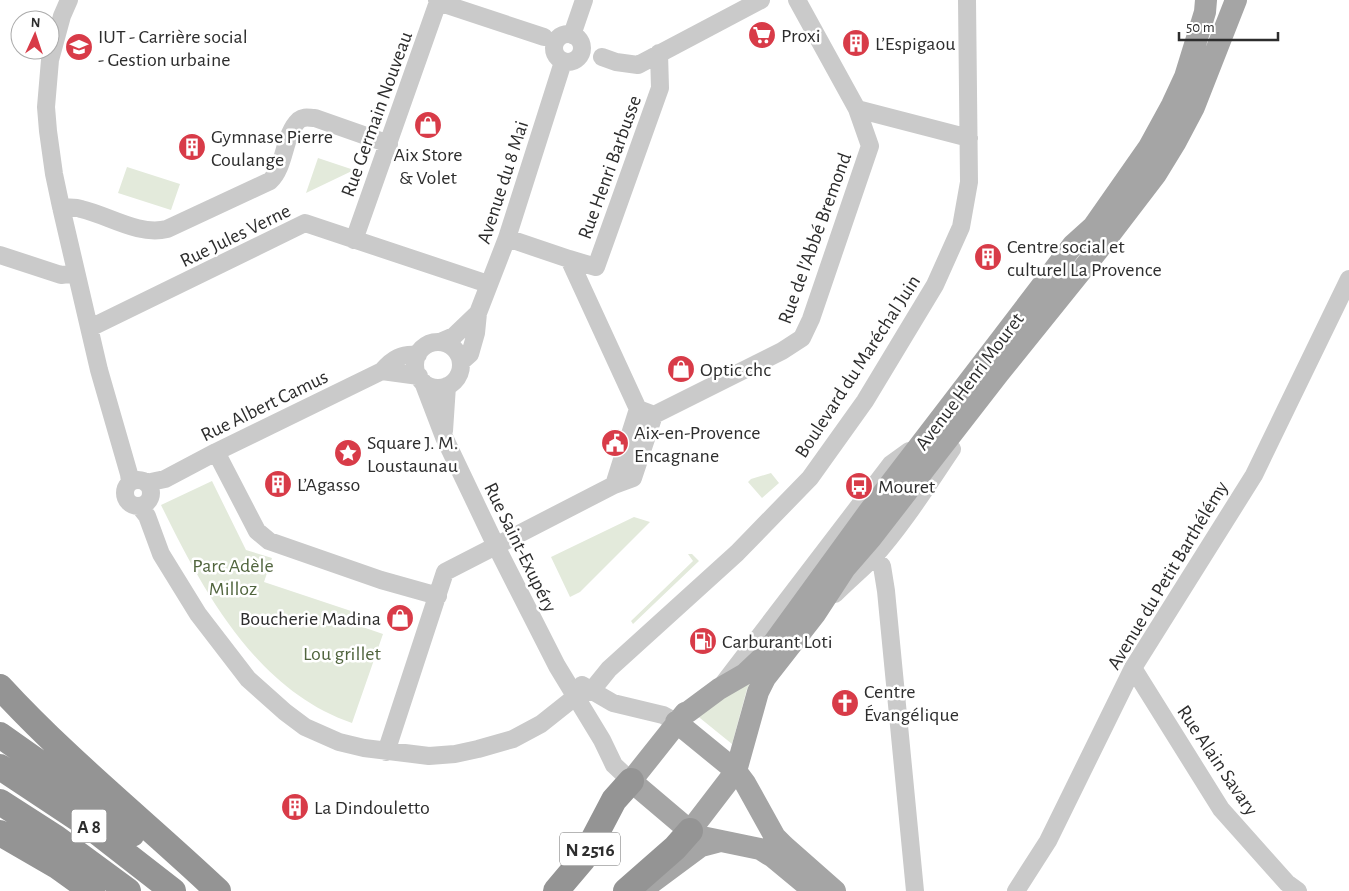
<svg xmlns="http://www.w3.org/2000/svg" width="1349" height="891" viewBox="0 0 1349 891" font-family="'Alegreya Sans',sans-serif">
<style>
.green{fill:#e3eadb}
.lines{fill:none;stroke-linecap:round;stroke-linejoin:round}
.minor{stroke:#cacaca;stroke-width:18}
.major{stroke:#a5a5a5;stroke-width:22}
.highway{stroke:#949494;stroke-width:26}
.labels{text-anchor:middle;stroke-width:5;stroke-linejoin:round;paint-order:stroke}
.shield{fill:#fff;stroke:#6c6c6c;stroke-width:1}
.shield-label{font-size:19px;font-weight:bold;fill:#2d2d2d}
.poi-label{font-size:20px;fill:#2d2d2d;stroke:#fff;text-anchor:start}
.street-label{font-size:20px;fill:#2d2d2d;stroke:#fff}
.park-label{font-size:20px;fill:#51653e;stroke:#fff}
</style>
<rect width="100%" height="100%" fill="#fff"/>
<!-- green -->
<path class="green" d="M318,158L354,170L306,193Z
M127,167L180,184L171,210L118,193Z
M771,473L779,483L762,498L748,482L751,479Z
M212,481L246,550L272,558L264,582L351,611L348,622L383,634L352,723C256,690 203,591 161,505Z
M634,517L650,522L580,592L570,597L551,557Z
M688,554H692L699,561L633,624L631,621L693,561Z
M758,669L747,689L732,744L695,714Z"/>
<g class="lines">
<!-- minor -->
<path class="minor" d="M69,0L62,16L50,60L46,107L48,131L54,174L61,207L99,370L129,474L130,482
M437,0L438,2L544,37
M554 48a14 14 0 1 1 28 0a14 14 0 1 1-28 0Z
M572,35L584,0
M602,57L616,62L638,65L761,0
M857,109L969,138
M61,207C68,208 75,207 81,209C108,215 138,236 167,229L270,181C286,166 283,135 299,120C304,116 309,118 315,118L389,144
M507,238L569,259L638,409L654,415
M354,240L438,2
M0,255L61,275L76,273
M569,259L596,267L660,88L659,53
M90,328L305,223L488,284
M440,342L454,336L478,313
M415 365a23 23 0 1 1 46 0a23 23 0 1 1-46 0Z
M461,362L470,354L476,333L478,313L507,238L563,62
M382,371L419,376
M423,382L444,437L496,546L557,666L602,740L614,765L631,781
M654,415L782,351L802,338L811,319L870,146L857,109L797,0
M444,431L447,386
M216,452L257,531L269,541L381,580L438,596
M125 493a13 13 0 1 1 26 0a13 13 0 1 1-26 0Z
M146,483L165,479L216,452L382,371C392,359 402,353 418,355
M614,485L638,409
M140,507L147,516L161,554L198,614L248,679L285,712L305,727L339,742L364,748L429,756L455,754L478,749L513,739L541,724L575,697L592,690L609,669L737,553L810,478L865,401L935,285L961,227L969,182L967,0
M853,542L882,566L886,591L915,891
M835,594C847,582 860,571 872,559C902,526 927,486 952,449
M1133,668L1221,809L1287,883L1298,891
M723,684L891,464L909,451
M582,685L613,703L663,715L676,722
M386,752L445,572L614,485L633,478L654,415
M1016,891L1048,841L1133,668L1254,475L1349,279"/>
<!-- major -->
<path class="major" d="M676,722L736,771L745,783L775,837L784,846L835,891
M690,831L736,771L758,692L765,678L815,614L845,568L871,538L999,373L1098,250L1156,174L1175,143L1194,107L1236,0
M651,883L701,846L720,841
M814,891L773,857L760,849L702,837L690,831L631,781L685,713L688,712L719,689L745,674L764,656L868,513L983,363L1073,245L1093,227L1149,147L1172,105L1185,77L1205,12L1206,0"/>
<!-- highway -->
<path class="highway" d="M0,687C67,760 146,823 218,891
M0,735L72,786L132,834
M0,767L92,828L173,891
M0,802L56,838L128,891
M0,833L57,866L92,891
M556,891L583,859L614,800L631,781
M626,891L675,848L690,831"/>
</g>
<!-- icons -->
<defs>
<g id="supermarket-disc" transform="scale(1.4375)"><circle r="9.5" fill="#d83b48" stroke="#fff"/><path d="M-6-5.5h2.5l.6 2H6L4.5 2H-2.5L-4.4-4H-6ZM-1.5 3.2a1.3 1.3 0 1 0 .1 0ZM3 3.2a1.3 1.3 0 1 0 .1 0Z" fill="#fff"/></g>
<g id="building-disc" transform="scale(1.4375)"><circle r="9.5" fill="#d83b48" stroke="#fff"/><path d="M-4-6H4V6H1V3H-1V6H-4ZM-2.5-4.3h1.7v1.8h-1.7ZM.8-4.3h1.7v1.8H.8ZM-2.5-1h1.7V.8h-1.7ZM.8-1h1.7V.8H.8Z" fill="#fff"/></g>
<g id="university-disc" transform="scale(1.4375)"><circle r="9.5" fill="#d83b48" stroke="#fff"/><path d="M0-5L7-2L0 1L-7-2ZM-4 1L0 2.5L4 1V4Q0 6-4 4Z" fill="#fff"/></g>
<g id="shop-disc" transform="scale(1.4375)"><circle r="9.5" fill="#d83b48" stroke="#fff"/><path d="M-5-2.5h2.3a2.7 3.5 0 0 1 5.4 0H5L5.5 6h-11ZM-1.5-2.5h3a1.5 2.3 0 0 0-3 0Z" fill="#fff"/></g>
<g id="civic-disc" transform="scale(1.4375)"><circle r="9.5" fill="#d83b48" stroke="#fff"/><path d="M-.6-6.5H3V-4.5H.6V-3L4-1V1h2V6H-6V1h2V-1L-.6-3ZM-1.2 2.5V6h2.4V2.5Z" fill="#fff"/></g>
<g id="sight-disc" transform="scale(1.4375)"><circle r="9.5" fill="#d83b48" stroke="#fff"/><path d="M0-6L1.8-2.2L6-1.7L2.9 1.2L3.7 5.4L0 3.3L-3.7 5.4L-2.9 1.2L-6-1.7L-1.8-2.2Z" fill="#fff"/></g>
<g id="bus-disc" transform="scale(1.4375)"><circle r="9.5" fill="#d83b48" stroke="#fff"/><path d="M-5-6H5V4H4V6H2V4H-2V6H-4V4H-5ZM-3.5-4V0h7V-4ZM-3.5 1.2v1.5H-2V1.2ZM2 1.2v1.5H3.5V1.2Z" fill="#fff"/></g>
<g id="fuel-disc" transform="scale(1.4375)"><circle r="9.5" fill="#d83b48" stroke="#fff"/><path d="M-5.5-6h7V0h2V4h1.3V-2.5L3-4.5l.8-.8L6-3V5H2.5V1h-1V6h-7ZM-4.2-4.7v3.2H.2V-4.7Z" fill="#fff"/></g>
<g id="church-disc" transform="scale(1.4375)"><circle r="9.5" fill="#d83b48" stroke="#fff"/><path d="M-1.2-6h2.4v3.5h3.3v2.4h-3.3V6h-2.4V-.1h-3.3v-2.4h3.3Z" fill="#fff"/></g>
</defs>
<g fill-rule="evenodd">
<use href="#supermarket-disc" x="762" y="35"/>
<use href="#building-disc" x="856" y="43"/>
<use href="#university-disc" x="79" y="47"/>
<use href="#shop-disc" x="428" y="125"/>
<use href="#building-disc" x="192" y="147"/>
<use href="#building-disc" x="988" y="257"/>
<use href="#shop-disc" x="681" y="369"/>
<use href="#civic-disc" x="615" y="443"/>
<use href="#sight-disc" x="348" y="453"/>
<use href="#building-disc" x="278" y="484"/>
<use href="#bus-disc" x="859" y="486"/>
<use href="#shop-disc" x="400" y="618"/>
<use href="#fuel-disc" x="703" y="641"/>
<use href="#church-disc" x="845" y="703"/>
<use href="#building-disc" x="295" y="807"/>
</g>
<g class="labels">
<!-- shield labels -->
<g class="shield">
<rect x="71.5" y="809.5" width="35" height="33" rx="4"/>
<rect x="560" y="832.5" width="60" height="33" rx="4"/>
</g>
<g class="shield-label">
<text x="89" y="833">A 8</text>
<text x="590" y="856">N 2516</text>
</g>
<!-- poi labels -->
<g class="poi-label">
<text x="781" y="42">Proxi</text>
<text x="98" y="43">IUT - Carrière social<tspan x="98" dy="23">- Gestion urbaine</tspan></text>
<text x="875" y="50">L’Espigaou</text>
<text x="211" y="143">Gymnase Pierre<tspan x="211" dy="23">Coulange</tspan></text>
<text x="428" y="161" text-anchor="middle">Aix Store<tspan x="428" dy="23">&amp; Volet</tspan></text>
<text x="1007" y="253">Centre social et<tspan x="1007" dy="23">culturel La Provence</tspan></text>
<text x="700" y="376">Optic chc</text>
<text x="634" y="439">Aix-en-Provence<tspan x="634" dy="23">Encagnane</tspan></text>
<text x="367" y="449">Square J. M.<tspan x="367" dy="23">Loustaunau</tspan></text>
<text x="297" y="491">L’Agasso</text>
<text x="878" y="493">Mouret</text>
<text x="381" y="625" text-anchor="end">Boucherie Madina</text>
<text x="722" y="648">Carburant Loti</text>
<text x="864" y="698">Centre<tspan x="864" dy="23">Évangélique</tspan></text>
<text x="314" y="814">La Dindouletto</text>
</g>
<!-- street labels -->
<g class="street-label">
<text transform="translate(376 114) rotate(-70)" y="7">Rue Germain Nouveau</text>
<text transform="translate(609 167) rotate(-70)" y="7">Rue Henri Barbusse</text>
<text transform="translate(502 182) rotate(-72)" y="7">Avenue du 8 Mai</text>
<text transform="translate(235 235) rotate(-26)" y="7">Rue Jules Verne</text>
<text transform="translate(814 238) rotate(-70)" y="7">Rue de l'Abbé Bremond</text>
<text transform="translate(857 366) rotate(-57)" y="7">Boulevard du Maréchal Juin</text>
<text transform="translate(969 381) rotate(-53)" y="7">Avenue Henri Mouret</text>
<text transform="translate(264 405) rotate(-26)" y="7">Rue Albert Camus</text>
<text transform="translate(521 547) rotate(64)" y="7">Rue Saint-Exupéry</text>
<text transform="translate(1167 575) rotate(-59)" y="7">Avenue du Petit Barthélémy</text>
<text transform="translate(1218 760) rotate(56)" y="7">Rue Alain Savary</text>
</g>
<!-- park labels -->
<g class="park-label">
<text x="233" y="572">Parc Adèle<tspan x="233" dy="23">Milloz</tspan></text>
<text x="342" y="660">Lou grillet</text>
</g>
</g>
<!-- north arrow -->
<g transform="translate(35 35) rotate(3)"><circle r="24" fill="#ffffff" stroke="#ababab"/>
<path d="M0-4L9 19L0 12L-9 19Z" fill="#d83b48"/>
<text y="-8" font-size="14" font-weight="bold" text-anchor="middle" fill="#2d2d2d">N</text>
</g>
<!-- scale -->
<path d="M1179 32v8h99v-8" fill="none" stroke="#2d2d2d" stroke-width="2.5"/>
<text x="1186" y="32" font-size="15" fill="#2d2d2d" stroke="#ffffff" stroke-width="4" paint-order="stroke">50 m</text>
</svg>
